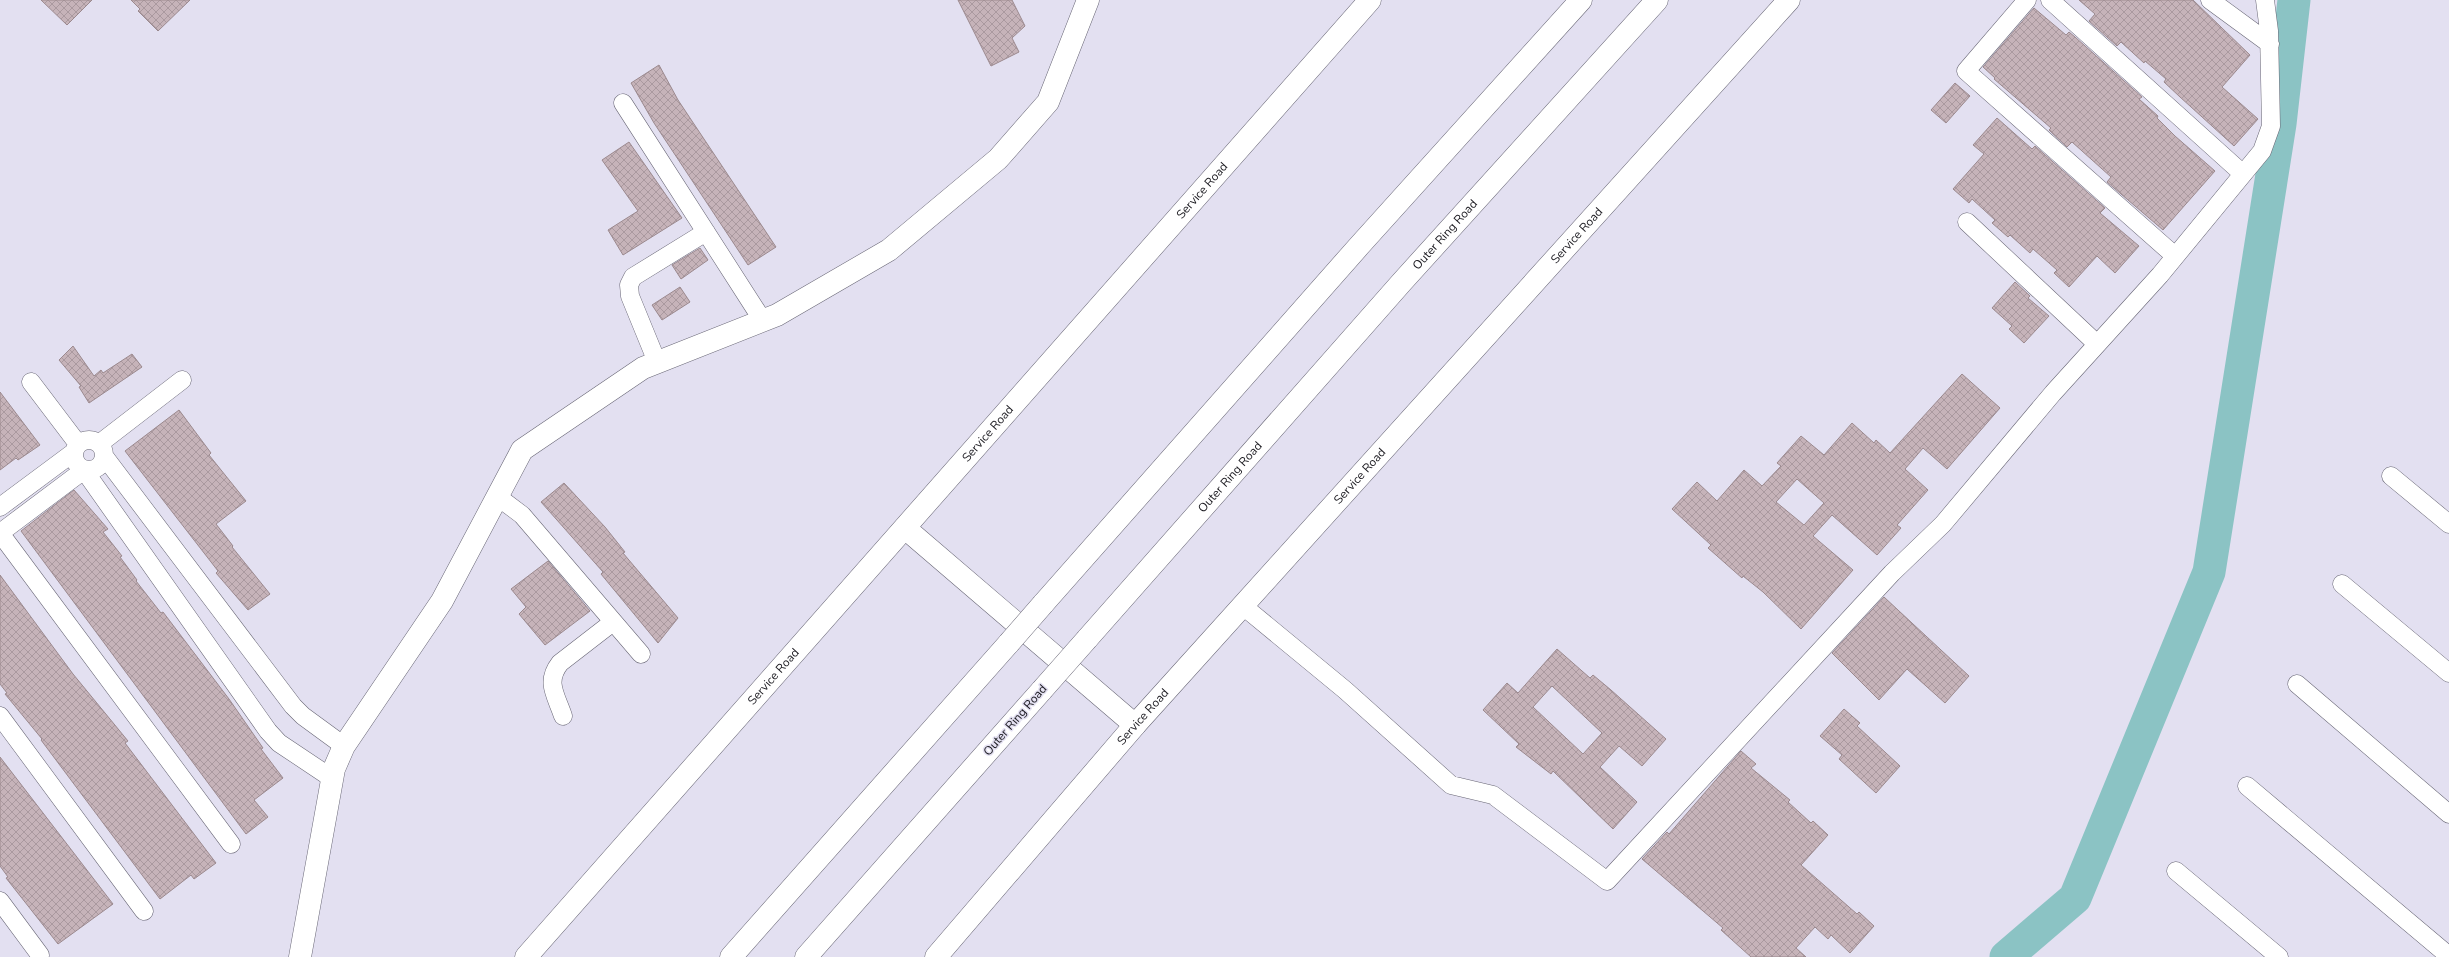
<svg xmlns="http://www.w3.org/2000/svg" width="2449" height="957" viewBox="0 0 2449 957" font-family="'Nunito Sans',sans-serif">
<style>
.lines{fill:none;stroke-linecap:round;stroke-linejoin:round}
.river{stroke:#8bc3c4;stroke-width:33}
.building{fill:url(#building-cross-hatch);stroke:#9b898e;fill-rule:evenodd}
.street-casing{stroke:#686675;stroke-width:19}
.secondary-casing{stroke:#686675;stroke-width:23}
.highway-casing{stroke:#686675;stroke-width:23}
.street{stroke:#fff;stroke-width:18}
.secondary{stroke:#fff;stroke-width:22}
.highway{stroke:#fff;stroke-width:22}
.highway-bridge-casing{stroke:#686675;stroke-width:23;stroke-linecap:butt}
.highway-bridge{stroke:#fff;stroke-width:22}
.labels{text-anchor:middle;stroke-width:3;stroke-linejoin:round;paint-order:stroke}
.street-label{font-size:12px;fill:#1a191f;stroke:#e3e0f1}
</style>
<defs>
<pattern id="building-cross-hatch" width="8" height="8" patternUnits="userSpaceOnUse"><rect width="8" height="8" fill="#c6b3b9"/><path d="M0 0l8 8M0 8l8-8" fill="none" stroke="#aa999f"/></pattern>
</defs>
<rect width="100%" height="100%" fill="#e3e0f1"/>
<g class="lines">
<!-- river -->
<path class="river" d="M2006,957L2075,898L2209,572L2280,124L2294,0"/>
</g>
<!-- building -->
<path class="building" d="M41,0H92L67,25Z
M131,0H190L158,31L138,11L140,9Z
M958,0H1012L1025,26L1012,38L1019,52L991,66Z
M2079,0H2193L2250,55L2222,87L2258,119L2234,146L2180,97L2164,82L2166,79L2145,61L2144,63L2121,42L2117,46L2089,21L2095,14Z
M2034,8L2066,35L2069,32L2075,37L2142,97L2139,99L2158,116L2157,118L2175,136L2215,171L2163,230L2107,182L2111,177L2072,142L2067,147L2049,130L2051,128L1994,79L1995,78L1983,67Z
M659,65L678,100L776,247L748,265L654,123L631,83Z
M1955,83L1970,96L1946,123L1931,110Z
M1997,118L2032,149L2035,146L2105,208L2100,213L2139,246L2115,273L2097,256L2069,287L2054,273L2057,270L2033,249L2030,253L2010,235L2008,237L1992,223L1995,220L1972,199L1969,203L1953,189L1984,154L1973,145Z
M629,142L682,218L623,255L608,230L638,211L602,160Z
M700,248L708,260L681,279L672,265Z
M2015,282L2030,296L2028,298L2049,316L2024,343L2009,329L2012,326L1992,308Z
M680,287L690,302L662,320L652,305Z
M73,346L94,376L101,370L103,373L132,354L142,367L89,403L79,387L81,386L59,360Z
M1962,374L2000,408L1947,469L1923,448L1905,469L1928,490L1897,525L1901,528L1877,555L1832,515L1813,536L1853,570L1801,629L1763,592L1743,576L1742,578L1708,548L1711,545L1672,509L1697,482L1717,501L1744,470L1762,486L1781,466L1777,463L1801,436L1824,455L1852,423L1874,443L1876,440L1890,453ZM1797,479L1824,503L1804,525L1776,502Z
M0,392L40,445L18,460L16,458L0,470Z
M179,410L211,453L209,455L246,501L216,524L233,546L232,547L270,594L248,610L216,573L218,571L125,451Z
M564,483L605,527L625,552L623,553L678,618L658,643L601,574L603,572L541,502Z
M74,490L108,529L103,532L122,556L120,557L137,580L136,581L161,613L163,612L229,699L263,748L261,749L283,778L254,800L268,817L246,834L21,531Z
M548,561L590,611L545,645L519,614L526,607L511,589Z
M0,575L73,674L128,741L125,743L216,863L194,879L191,875L160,899L41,740L42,739L5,694L7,693L0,684Z
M1884,597L1969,676L1945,703L1907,669L1879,700L1832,653Z
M1557,649L1590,678L1593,675L1611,690L1666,739L1642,766L1619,746L1600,767L1637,802L1613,829L1553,771L1551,774L1516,747L1519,744L1483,710L1507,683L1518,693ZM1552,686L1602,733L1583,754L1533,707Z
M1844,709L1860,723L1857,726L1900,766L1876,793L1839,759L1842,755L1820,736Z
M1741,751L1756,764L1751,768L1790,800L1788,802L1811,823L1813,821L1828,835L1801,865L1857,914L1859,912L1874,926L1850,953L1831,935L1828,939L1815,927L1796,948L1806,957H1751L1721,930L1723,928L1642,859L1667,832L1669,834Z
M0,757L113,904L58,944L6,878L8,877L0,866Z"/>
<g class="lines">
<!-- street casing -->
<g class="street-casing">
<path id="street" d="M2027,0L1966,71L2175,256
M2050,0L2243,174
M2210,0L2270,44
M623,103L763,321
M1967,222L2097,344
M657,362L630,296L629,285L633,277L706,232
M31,382L78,444
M74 455a15 15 0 1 1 30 0a15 15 0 1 1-30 0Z
M99,444L182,380
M104,456L293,706L303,716L344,746
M2391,476L2449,524
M498,497L522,515L641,654
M0,507L74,452
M0,533L84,470L268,731L279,743L333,779
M0,533L231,844
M2342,584L2449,673
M1243,606L1345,690L1451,785L1493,795L1607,881L1892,573L1943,524L2053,393L2160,275L2262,151L2271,126L2269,31L2265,0
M2297,684L2449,814
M0,716L144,911
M563,716C556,695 545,682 560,663L613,622
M2247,786L2449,956
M2176,871L2279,957
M0,901L40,955"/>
</g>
<!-- secondary casing -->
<g class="secondary-casing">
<g id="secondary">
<path d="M905,528L1135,725"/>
<path d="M300,957L334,769L344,746L442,601L522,450L643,368L777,315L889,250L998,159L1048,102L1088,0"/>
<path id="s1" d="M526,957L1370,0"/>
<path id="s2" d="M936,957L1135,725L1789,0"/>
</g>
</g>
<!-- highway casing -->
<g class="highway-casing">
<g id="highway">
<path d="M1043,604L1359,246L1581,0"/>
<path id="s3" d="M1087,639L1401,283L1657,0"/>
<path d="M731,957L1009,643"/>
<path d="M806,957L1042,690"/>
</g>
</g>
<!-- street -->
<use href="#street" class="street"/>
<!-- secondary -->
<use href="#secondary" class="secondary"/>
<!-- highway -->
<use href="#highway" class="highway"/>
<!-- highway-bridge casing -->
<g class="highway-bridge-casing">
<path id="highway-bridge" d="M1009,643L1043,604
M1042,690L1087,639"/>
</g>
<!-- highway-bridge -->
<use href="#highway-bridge" class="highway-bridge"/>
</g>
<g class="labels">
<!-- street labels -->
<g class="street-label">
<text dy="4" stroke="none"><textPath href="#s1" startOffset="1022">Service Road</textPath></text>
<text dy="4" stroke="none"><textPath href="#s3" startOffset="540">Outer Ring Road</textPath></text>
<text dy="4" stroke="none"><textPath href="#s2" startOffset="965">Service Road</textPath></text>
<text dy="4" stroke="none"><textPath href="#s1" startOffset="698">Service Road</textPath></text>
<text dy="4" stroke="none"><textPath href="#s2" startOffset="641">Service Road</textPath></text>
<text dy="4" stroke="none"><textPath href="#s3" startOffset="216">Outer Ring Road</textPath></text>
<text dy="4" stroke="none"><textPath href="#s1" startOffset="374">Service Road</textPath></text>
<text dy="4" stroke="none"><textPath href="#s2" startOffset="317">Service Road</textPath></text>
<text transform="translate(1015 720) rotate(-49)" y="4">Outer Ring Road</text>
</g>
</g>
</svg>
